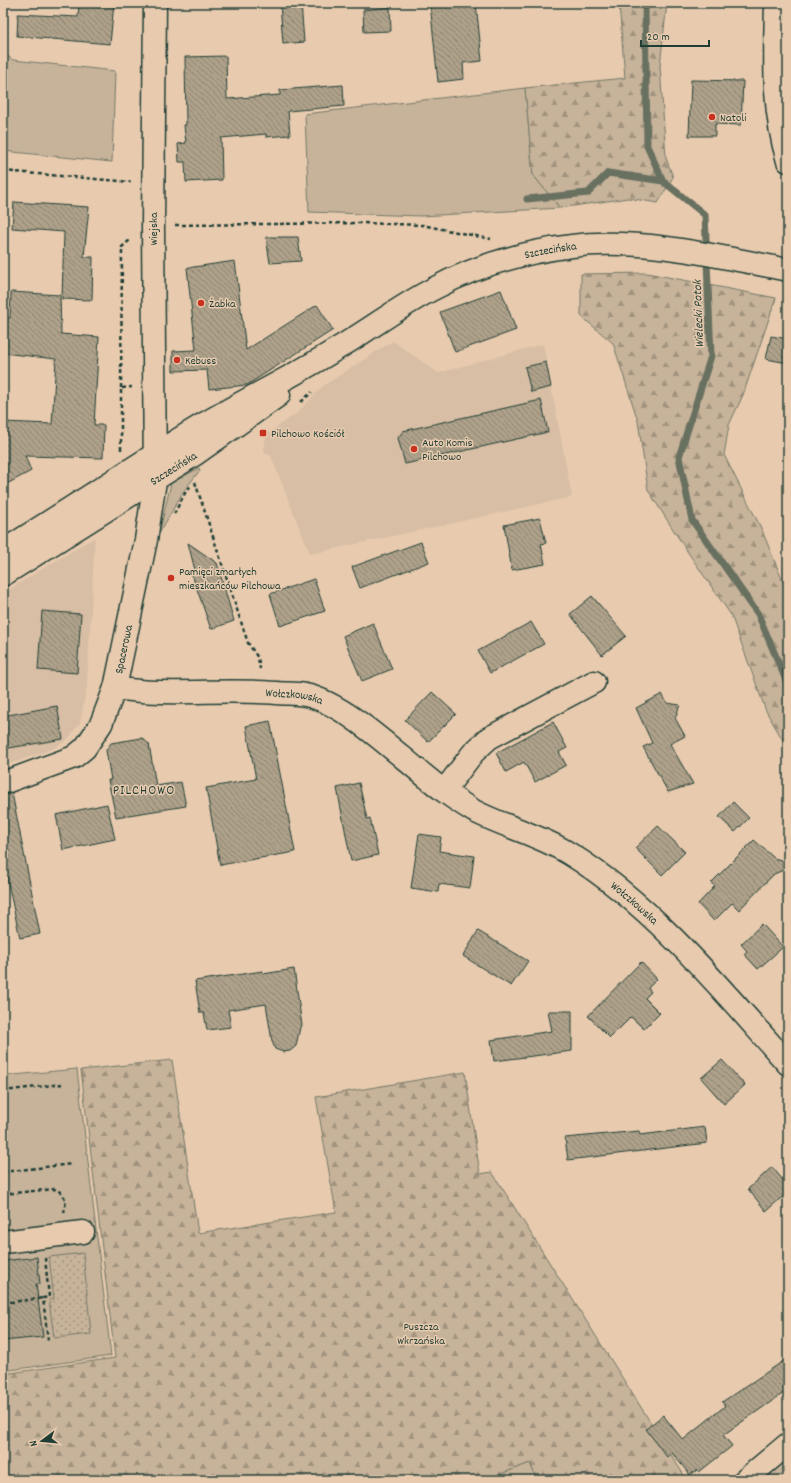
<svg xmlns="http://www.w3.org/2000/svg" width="791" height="1483" viewBox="0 0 791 1483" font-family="Dekko,sans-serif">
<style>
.built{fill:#d7bea4}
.grass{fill:#c7b39a;stroke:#737867}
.forest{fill:url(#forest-firs);stroke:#737867}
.park{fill:url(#park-dots);stroke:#737867}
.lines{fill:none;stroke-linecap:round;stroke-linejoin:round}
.stream{stroke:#676f60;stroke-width:7}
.building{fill:url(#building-back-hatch);stroke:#1f3d34}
.minor-casing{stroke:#1f3d34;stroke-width:25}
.major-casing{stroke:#1f3d34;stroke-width:25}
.path{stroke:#1f3d34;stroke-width:2.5;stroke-dasharray:4 3;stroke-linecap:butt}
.minor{stroke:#e8cbaf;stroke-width:22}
.major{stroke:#e8cbaf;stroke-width:22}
.poi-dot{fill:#c8321e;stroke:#e8cbaf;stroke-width:1.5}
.labels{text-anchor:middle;stroke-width:3;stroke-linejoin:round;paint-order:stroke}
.poi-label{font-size:12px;fill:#1f3d34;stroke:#e8cbaf;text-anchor:start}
.street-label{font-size:12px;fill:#1f3d34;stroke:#e8cbaf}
.park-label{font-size:12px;fill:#274339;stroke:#e8cbaf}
.water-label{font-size:13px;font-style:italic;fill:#2b453b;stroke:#e8cbaf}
.quarter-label{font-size:14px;letter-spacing:1px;fill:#1f3d34;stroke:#e8cbaf}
</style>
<defs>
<pattern id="forest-firs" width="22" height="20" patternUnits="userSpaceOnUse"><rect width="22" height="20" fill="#c7b39a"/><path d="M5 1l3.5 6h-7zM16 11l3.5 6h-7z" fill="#a1937e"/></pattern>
<pattern id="park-dots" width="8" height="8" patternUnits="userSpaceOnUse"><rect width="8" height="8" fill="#c7b39a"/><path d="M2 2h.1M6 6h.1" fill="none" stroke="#a1937e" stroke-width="1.8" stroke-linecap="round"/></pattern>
<pattern id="building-back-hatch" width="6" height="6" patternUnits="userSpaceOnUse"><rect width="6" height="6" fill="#aea18a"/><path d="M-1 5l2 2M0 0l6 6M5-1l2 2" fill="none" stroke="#8d8472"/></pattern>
</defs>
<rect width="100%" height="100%" fill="#e8cbaf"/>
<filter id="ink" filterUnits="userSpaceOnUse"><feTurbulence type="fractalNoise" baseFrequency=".025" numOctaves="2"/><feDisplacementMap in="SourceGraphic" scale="8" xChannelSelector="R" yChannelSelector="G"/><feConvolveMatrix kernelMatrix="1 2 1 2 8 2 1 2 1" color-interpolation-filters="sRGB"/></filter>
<g filter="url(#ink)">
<!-- built -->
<path class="built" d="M393,341L438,373L543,344L572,497L310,554L271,456L264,452L266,435L297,413L323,386Z
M95,537L87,686L80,723L66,741L50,750L3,766V593Z"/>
<!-- grass -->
<path class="grass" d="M3,53L13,60L115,71L112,162L3,151Z
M525,88L533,175L560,208L421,216L309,212L305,114Z
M199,468L200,470L183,492L159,534L171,483Z
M77,1069L111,1356L3,1371V1076Z
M530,1463L537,1480H484Z"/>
<!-- forest -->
<path class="forest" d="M619,3H667L660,66L666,158L673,177L658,203L628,198L560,208L533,175L525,88L625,78Z
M647,273L776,298L743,395L729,425L724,455L761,528L788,594V749L766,711L731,615L685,548L648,490L638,421L613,343L581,316V274Z
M172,1060L198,1233L336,1212L316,1097L465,1072L480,1174L492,1172L687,1480H537L530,1463L484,1480H3V1374L115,1358L81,1070Z
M788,1454V1480H757Z"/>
<!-- park -->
<path class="park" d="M83,1253L91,1334L54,1338L49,1300L54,1299L49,1257Z"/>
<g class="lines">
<!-- stream -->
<path class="stream" d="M645,3L647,146L663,181L705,215L711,356L679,457L692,520L758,614L788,685
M527,199L588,193L608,173L663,181"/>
</g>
<!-- building -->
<path class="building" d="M79,3H114L110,44L17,36L18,14L78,17Z
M280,3H301L304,42L283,44Z
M430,3H476L482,61L463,63L464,79L438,82Z
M390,7L391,31L364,32L363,10Z
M226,56L227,99L280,95V90L343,85L344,106L288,111L290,135L266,137V134L221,138L222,180L186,182L185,162H179L178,144L186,143L184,125H186L185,57Z
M691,80L743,81L741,125L715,124V136H689Z
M14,202L89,207L84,257H93L92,300L62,299L64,232L12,228Z
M266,237H298L301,261L270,263Z
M235,261L246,350L317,305L333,330L247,385L209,389L207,370L173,371V351L196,350L187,268Z
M501,290L516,330L455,352L440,312Z
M11,292L60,295L61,334L99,337L94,425H104L103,458L25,456L31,471L3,486V422L52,424L56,359L3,353V317L10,318Z
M771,336L788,339V363L766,359Z
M546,362L551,387L531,392L525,367Z
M541,400L548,432L405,464L398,438L403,431Z
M540,518L546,543L541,544L545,564L512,570L504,525Z
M421,542L429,562L360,588L352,567Z
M188,543L217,563L234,621L211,629L191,572L195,570Z
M314,579L325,611L280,626L270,594Z
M592,596L626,636L602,655L570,614Z
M42,611L81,614L77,673L38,670Z
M531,622L544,644L490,673L478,651Z
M373,623L392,669L362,681L343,636Z
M432,692L456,714L428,742L405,720Z
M662,694L667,703L680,705L675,718L685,736L670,744L693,784L668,792L643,747L652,743L636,708Z
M57,706L63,739L3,749V716Z
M270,721L295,852L220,865L206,788L256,779L246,726Z
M553,722L567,748L559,752L566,765L535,782L524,762L506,772L496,753Z
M142,738L149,744L156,786L181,782L186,806L116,817L108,780H111L106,750L111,743Z
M359,783L367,819L370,818L378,855L351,861L337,788Z
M12,793L40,934L20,938L3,860V795Z
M733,802L749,818L735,832L719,817Z
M107,804L115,839L63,850L56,815Z
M658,826L685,852L662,875L635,848Z
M419,834L441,837L439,851L474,856L470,888L439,884L438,892L411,888Z
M754,840L774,858L788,862V868L774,874L739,910L732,903L714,921L698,904L715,886L711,883Z
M762,924L783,947L758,969L744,954L747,951L741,944Z
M478,931L528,961L511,986L463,956Z
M641,962L657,979L648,988L651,992L645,998L660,1013L644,1029L631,1017L610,1038L588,1016Z
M294,969L302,1026L300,1027L296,1046L290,1051L283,1052L275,1049L272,1041L266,1004L228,1010L231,1027L207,1030L204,1013H200L195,981L263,971V974Z
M548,1011H572V1051L494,1061L491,1040L552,1031Z
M722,1060L745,1085L724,1104L701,1078Z
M705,1127L707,1143L568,1160L565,1138L639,1131L640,1135Z
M772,1167L788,1186V1192L766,1211L748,1189Z
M37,1257L40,1284H36L43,1337L3,1341V1261Z
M788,1358V1390L723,1435L732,1446L699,1472L697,1470L690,1475L672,1453L667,1457L646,1429L663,1415L683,1440L725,1406L722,1402Z"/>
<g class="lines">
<!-- minor casing -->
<g class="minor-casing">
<g id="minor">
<path d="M776,3C775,57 772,109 788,161"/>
<path id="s1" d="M115,688C169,697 223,688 277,693C286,694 296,693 305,695C348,703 407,764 444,791C453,798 464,805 474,811C505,827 540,835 570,854C653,905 724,992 788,1064"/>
<path id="s2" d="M3,783L74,757L85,748L101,724L115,688L146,540L155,481L153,225L155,3"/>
<path d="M444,791L473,753L489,738L594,682"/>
<path d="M3,1242L83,1232"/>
<path d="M745,1480L788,1444"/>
</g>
</g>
<!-- major casing -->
<g class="major-casing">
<g id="major">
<path id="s3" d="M3,551C70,509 135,466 202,425C246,399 292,377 335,350C369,330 400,306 435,288C478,265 524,252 572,246C639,237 722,257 788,270"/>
<path id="s4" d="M3,575L194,455L279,395"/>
</g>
</g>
<!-- path -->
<path class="path" d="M3,171L131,182
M175,225L363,223L422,225L491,239
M121,388L122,247L130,240
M301,402L312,392
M121,450V388L132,387
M195,482L248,643L258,658L260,669
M174,514L185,493L192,484
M3,1091L62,1084
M3,1172L71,1164
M3,1194L54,1189C66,1193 67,1202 64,1212
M45,1258L49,1297L43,1298L48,1341
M3,1303L43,1298"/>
<!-- minor -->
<use href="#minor" class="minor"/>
<!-- major -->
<use href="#major" class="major"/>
</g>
</g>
<!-- markers -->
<g class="poi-dot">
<circle cx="712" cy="117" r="4"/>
<circle cx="201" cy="303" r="4"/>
<circle cx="177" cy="360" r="4"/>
<rect x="259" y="429" width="8" height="8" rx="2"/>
<circle cx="414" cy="449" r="4"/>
<circle cx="171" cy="578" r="4"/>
</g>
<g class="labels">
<!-- poi labels -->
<g class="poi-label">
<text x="720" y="121">Natoli</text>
<text x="209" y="307">Żabka</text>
<text x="185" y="364">Kebuss</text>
<text x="271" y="437">Pilchowo Kościół</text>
<text x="422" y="446">Auto Komis<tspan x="422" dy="14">Pilchowo</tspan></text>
<text x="179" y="575">Pamięci zmarłych<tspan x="179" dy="14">mieszkańców Pilchowa</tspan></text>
</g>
<!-- street labels -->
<g class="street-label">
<text transform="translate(153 229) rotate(-90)" y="4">Wiejska</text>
<text dy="4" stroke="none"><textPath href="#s3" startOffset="628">Szczecińska</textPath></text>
<text dy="4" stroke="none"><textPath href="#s4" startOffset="201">Szczecińska</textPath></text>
<text dy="4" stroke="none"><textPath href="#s2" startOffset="197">Spacerowa</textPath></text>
<text dy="4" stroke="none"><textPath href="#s1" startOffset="180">Wołczkowska</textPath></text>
<text dy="4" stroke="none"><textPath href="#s1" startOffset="583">Wołczkowska</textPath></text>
</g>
<!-- park labels -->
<g class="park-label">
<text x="421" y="1330">Puszcza<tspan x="421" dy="14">Wkrzańska</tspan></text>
</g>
<!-- water labels -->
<g class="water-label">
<text transform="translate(697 314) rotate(-92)" y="5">Wielecki Potok</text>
</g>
<!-- quarter labels -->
<g class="quarter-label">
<text x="144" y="794">PILCHOWO</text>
</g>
</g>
<!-- margin -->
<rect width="791" height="1483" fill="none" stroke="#e8cbaf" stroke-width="16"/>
<rect x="8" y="8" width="775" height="1467" fill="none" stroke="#1f3d34" stroke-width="1.5" filter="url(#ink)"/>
<!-- north arrow -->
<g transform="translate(42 1441) rotate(254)" stroke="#e8cbaf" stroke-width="3" paint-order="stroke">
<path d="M0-3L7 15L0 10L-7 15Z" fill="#1f3d34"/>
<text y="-6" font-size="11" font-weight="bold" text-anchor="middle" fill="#1f3d34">N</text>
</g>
<!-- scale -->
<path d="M641 40v6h68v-6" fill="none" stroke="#1f3d34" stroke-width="2"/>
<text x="647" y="40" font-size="12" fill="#1f3d34" stroke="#e8cbaf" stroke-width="3" paint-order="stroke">20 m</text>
</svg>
